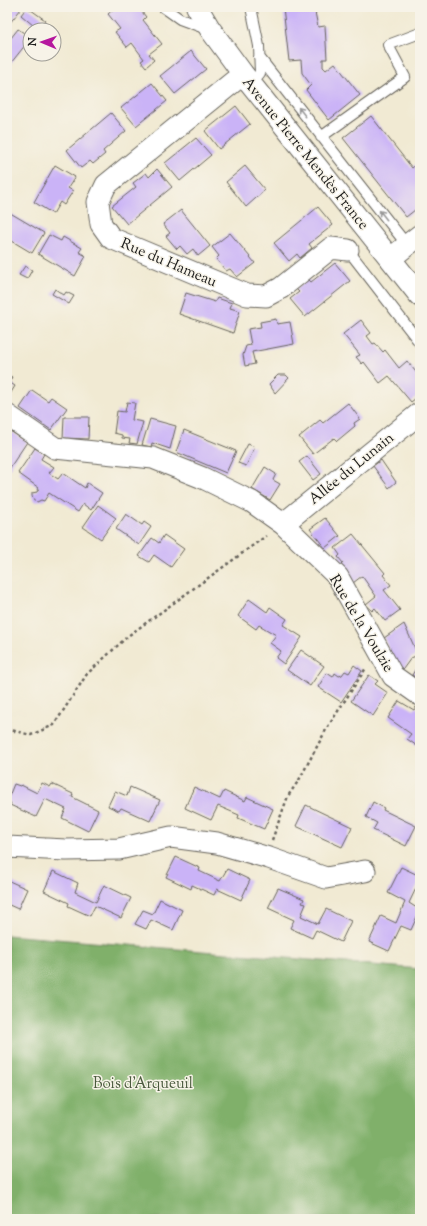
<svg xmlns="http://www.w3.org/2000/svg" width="427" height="1226" viewBox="0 0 427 1226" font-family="'Sorts Mill Goudy',serif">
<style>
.forest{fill:#80b06a;stroke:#4e6643}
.building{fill:#cab3f7}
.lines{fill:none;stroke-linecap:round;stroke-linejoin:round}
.service-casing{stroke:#67645c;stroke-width:12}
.minor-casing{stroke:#67645c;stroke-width:23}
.path{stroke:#67645c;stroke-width:2.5;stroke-dasharray:3 3;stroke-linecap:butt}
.service{stroke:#fff;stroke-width:10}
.minor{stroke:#fff;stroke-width:21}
.oneway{stroke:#999}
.labels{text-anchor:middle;stroke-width:3;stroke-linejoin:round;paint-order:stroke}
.street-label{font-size:15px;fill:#1c1c1c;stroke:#f7f3e8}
.park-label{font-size:15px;fill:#4a5a3d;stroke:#f7f3e8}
</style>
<rect width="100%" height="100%" fill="#f7f3e8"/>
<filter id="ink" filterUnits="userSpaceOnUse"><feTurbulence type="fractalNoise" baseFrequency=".025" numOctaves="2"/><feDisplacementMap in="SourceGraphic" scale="8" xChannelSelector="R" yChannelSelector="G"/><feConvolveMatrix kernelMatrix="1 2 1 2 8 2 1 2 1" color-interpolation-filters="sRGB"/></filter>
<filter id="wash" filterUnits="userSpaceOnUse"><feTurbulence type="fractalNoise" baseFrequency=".012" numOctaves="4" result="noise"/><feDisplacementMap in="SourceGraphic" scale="16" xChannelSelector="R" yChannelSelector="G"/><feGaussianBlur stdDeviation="0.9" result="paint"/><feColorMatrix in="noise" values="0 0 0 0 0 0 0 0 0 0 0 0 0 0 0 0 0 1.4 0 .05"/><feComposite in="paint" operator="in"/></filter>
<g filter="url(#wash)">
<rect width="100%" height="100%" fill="#f1ead3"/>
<!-- forest -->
<path class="forest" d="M7,935L420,969V1219H7Z"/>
<g id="blocks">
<!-- building -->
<path class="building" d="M7,7H19L21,9L9,24L7,22Z
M27,7L45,20L38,30H31L34,26L21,15Z
M116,7H138L146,17L143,20L162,44L149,54L154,60L146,67L141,61L144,59L132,43L127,47L115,32L120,29L108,14Z
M283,7H322V11L315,12L318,27L325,26L327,59H323V67L326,70L335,63L360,95L329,120L306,90L311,85L302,73L301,60L289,61Z
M18,29L27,35L30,31V39L7,68V43Z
M191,51L206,69L175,94L160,76Z
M152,83L167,101L136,126L121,108Z
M236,106L250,124L219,149L205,131Z
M111,113L126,131L103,151L105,154L93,164L90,161L81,168L67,150Z
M371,116L412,168L420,161V206L406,217L343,138Z
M196,138L211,155L180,181L165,163Z
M55,165L75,177L68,188L73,191L64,205L60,202L53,214L34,202Z
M245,166L265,190L246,207L226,182Z
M157,169L172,187L127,224L112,206L136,187L133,183L146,173L149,177Z
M318,207L333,225L309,244L312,248L300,258L297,254L289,261L274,243Z
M181,210L210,246L198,256L193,249L187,254L180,246L177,249L166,236L170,233L163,224Z
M7,211L44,233L32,253L7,238Z
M230,233L255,263L237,277L230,269L226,271L216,259L219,256L212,247Z
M49,235L61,241L63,237L82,248L79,252L86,256L75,276L38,254Z
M335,263L350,281L305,317L290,299L299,292L296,289L308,279L311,282Z
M25,266L32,270L27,279L19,275Z
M55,289L64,295L66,292L74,296L69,304L52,294Z
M186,293L215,302L217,298L232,303L230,308L240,311L233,333L179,314Z
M276,319L277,324L290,322L294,344L252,352L255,364L245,366L243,355L246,346L251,345L248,329L261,327L260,322Z
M361,320L371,333L367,336L373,344L375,343L383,352L385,350L399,368L407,361L420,377V395L411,402L389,376L380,383L364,362L362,364L356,357L360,355L343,334Z
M7,374L12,377L9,382L15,386L7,399Z
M278,375H286L289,378L275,393L269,384Z
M32,390L48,401L51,397L67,408L51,430L20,408Z
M127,402L135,403L132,420L143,422L137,444L129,443L130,439L122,438V435L114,433L117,411L125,412Z
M348,403L360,419L354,423L355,426L337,441L334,438L313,454L299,437L320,420L323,423Z
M64,417H89L88,439L63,438Z
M150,419L176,426L170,449L152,443L151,447L142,445Z
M7,429L27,442L7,472Z
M184,430L236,451L226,473L176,452Z
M248,444L255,447L246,466L238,463Z
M35,448L44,454L41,459L54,467L49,473L58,479L63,473L85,488L87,483L102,493L91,510L83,504L78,512L49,493L44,501L41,500L37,502L34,501L32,496V493L37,492L39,488L18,473Z
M307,456L321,474L313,480L299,462Z
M381,460L396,482L389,488L373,466Z
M265,467L276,474L273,480L280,484L270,500L252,489Z
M98,505L116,518L101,539L83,527Z
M126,514L142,525L144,522L151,527L139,545L116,529Z
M325,518L340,536L325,548L310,529Z
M353,534L385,573L383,575L391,585L384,590L400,610L385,621L375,608L372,611L366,604L376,596L362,576L353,583L340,566L343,563L338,557L340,555L335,548Z
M164,535L184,549L171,567L154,555L149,562L139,556L152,538L159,543Z
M249,599L267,612L270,607L277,612L287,619L283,625L302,637L284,664L276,658L281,651L270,643L276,635L259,625L256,629L238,616Z
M404,624L418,655L411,658L403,669L395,664L384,638Z
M301,650L324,666L310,686L287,670Z
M420,662V678L419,680L412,675Z
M354,665L362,671L341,702L318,687L327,673L333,677L335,673L339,676L342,675L345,671L349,673Z
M369,675L378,681L375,684L388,693L373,716L351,701Z
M399,701L414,710L416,707L420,710V748L407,739L411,734L388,718Z
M42,783L50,787L52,784L73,794L72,797L98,810L88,831L62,818L66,809L45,799L36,817L10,805L11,803L7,801L14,784L20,786L21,785L37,793Z
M130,787L160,800L150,821L121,808L119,811L108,806L115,791L127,796Z
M194,787L220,799L224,791L245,801L247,797L273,809L264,829L238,818L239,815L218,806L211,820L185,808Z
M373,802L384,808L383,810L416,826L406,846L373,830L377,823L366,817Z
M306,805L352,827L342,847L296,826Z
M176,857L200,868L199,871L220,881L227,869L250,880L241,900L217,889L214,895L192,885L191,889L166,877Z
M401,867L420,876V880L409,903L420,910L411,930L401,926L389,951L369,942L381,916L396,923L405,902L388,893Z
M53,871L78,883L75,892L96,902L104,885L131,898L121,918L95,906L90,916L68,906L69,903L44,891Z
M7,880L27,889L18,909L7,904Z
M278,888L304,899L302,903L306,904L301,916L318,924L326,909L351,921L341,942L316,930L312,938L290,928L294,920L268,908Z
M160,899L182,910L173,930L151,920L146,929L135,924L143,910L153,914Z"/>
</g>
</g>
<g filter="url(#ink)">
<use href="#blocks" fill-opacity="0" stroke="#67645c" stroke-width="1"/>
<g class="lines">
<!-- service casing -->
<g class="service-casing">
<path id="service" d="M163,7L180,19L207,29
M251,7L259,46L260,73L251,84
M259,57L407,245
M321,137L405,77L388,45L420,33
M348,250L420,343"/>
</g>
<!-- minor casing -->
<g class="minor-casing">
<path id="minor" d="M197,7L210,29L243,74L420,296
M243,74L106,185L98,202L101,224L111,238L247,295L266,296L281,288L331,248L348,250
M391,258L420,235
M7,415L55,448L153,458L203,478L252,502L283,524L338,577L393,676L420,695
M283,524L420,413
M7,847L66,850L119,849L171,837L217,843L269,858L326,878L365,871"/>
</g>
<!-- path -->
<path class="path" d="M7,729L31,735L54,725L87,674L128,636L266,536
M272,840L288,796L299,780L327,728L366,668"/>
<!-- service -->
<use href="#service" class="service"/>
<!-- minor -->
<use href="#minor" class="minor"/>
</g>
<!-- one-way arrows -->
<defs><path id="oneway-shaft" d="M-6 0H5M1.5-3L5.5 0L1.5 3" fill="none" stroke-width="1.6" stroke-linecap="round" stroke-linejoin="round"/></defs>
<g class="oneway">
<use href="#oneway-shaft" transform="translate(302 112) rotate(-128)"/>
<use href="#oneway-shaft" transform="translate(383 215) rotate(-128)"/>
</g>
</g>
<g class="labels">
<!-- street labels -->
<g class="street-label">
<text transform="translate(306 153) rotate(51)" y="5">Avenue Pierre Mendès France</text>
<text transform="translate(169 262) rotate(23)" y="5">Rue du Hameau</text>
<text transform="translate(351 468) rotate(-39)" y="5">Allée du Lunain</text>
<text transform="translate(362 623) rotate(59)" y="5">Rue de la Voulzie</text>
</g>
<!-- park labels -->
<g class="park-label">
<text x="143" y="1088">Bois d'Arqueuil</text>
</g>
</g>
<!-- margin -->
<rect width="427" height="1226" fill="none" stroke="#f7f3e8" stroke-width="24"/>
<!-- north arrow -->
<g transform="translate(42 42) rotate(272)"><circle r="19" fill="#f7f3e8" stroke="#9f9d96"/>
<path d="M0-3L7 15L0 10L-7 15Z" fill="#b5179e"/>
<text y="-6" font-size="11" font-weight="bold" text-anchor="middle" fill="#1c1c1c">N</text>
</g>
</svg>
